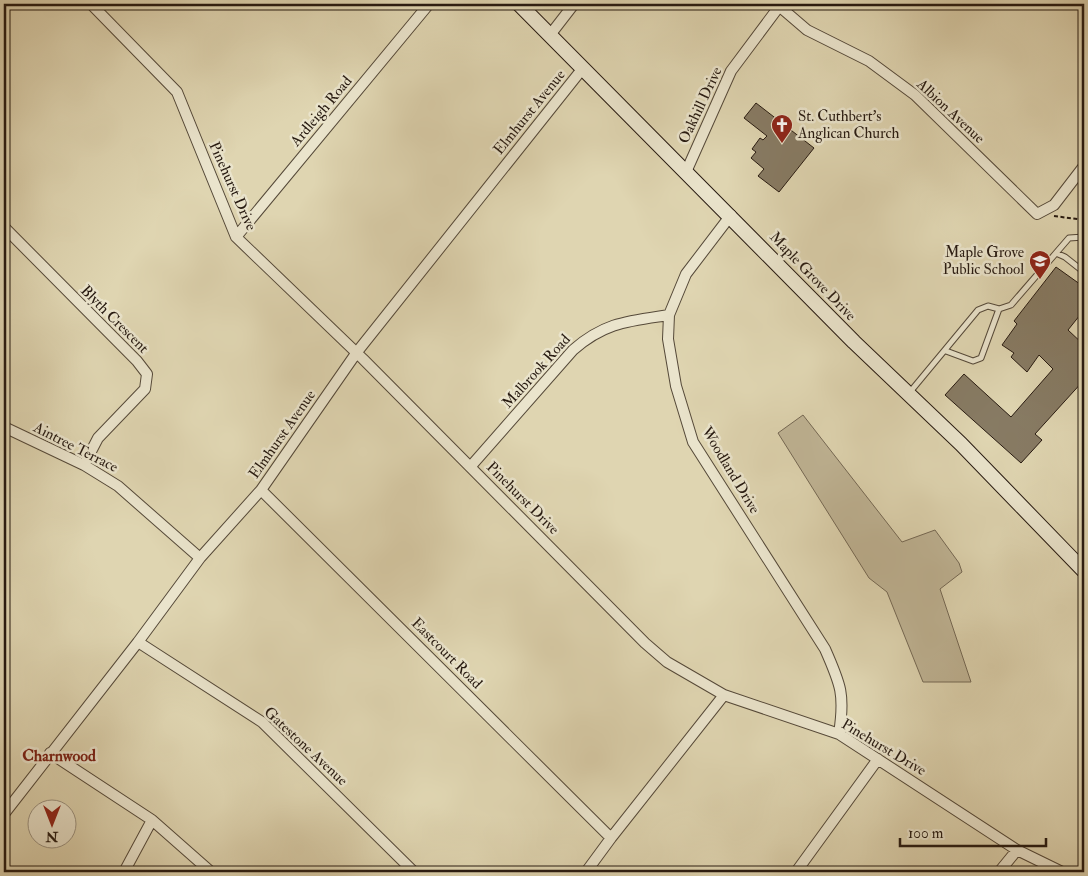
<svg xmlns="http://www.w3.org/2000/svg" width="1088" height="876" viewBox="0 0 1088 876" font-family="'IM FELL Double Pica',serif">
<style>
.green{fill:#c0b596;stroke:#746854}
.building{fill:#877b64;stroke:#271a11}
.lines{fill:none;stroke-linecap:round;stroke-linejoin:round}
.lane-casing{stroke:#554939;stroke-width:7}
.street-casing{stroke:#554939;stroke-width:12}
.secondary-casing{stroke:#271a11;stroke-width:16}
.path{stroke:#271a11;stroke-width:2;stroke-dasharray:4 2.5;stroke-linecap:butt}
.lane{stroke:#eae4cc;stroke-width:5}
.street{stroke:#eae4cc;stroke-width:10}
.secondary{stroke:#eae4cc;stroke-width:14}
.labels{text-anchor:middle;stroke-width:5;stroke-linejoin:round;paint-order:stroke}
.street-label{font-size:15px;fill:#271a11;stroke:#eae4cc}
.poi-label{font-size:15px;fill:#271a11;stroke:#eae4cc;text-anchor:start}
.neighbourhood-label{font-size:16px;font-weight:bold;fill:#7a1f14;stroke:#eae4cc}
</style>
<rect width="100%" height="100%" fill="#dfd5b1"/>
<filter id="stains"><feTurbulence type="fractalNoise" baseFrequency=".004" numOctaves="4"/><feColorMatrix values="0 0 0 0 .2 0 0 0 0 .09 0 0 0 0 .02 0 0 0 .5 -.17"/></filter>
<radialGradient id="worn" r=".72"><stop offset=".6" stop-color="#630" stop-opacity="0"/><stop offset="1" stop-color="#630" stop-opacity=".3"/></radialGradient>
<!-- green -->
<path class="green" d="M803,415L902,542L935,530L959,563L962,572L940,589L971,682H923L887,592L869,578L778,433Z"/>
<!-- building -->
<path class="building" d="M756,103L814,148L779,192L758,176L764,169L751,158L756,152L752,149L760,138L763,140L767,136L744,118Z
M1056,267L1084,287V315L1082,318L1080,315L1068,330L1084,345V380L1035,434L1042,440L1021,463L945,395L964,374L1011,417L1053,369L1039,355L1027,372L1011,357L1014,353L1002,345L1017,324L1014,321Z"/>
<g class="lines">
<!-- lane casing -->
<g class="lane-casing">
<path id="lane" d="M1056,253L1069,238L1084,237
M946,351L973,361L981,358L999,309L1011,305L1056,253L1065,257L1084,272
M910,392L978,310L988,306L999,309"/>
</g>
<!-- street casing -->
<g class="street-casing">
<path id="street" d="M91,4L177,92L236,237L363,359L645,643L667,662L724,695L839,734L1017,850L1062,872
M779,6L807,30L869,61L915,95L1037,214L1054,205L1084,166
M550,35L574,4
M686,172L731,71L781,4
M731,215L686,274L669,315L668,339L676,386L693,442L825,649C841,685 845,695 839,734
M4,227L137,361L147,374L145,389L98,438L84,465
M236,237L429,4
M4,427L84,465L118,486L200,558
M471,466L573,350C605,322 629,321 669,315
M261,490L611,838
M138,642L262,722L414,872
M50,753L152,820L211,872
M4,814L138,642L200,558L261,490L357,352L583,68
M124,872L152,820
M586,872L611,838L724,695
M796,872L878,759
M999,872L1017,850"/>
</g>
<!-- secondary casing -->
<g class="secondary-casing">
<path id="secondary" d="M519,4L854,342L961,444L1084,571"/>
</g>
<!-- path -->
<path class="path" d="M1054,216L1084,220"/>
<!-- lane -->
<use href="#lane" class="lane"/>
<!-- street -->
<use href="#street" class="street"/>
<!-- secondary -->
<use href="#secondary" class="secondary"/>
</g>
<!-- icons -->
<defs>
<g id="church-pin" transform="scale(1.125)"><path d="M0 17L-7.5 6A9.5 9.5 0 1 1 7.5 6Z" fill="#8f2418" stroke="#eae4cc"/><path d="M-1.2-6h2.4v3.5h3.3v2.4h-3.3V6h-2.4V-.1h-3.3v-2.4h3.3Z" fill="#fff"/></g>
<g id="school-pin" transform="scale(1.125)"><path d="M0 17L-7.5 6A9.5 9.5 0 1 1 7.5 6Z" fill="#8f2418" stroke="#eae4cc"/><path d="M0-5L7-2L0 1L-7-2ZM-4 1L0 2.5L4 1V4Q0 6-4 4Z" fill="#fff"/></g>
</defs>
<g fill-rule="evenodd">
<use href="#church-pin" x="782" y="125"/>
<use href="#school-pin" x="1040" y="261"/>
</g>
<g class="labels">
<!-- street labels -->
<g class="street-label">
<text transform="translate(700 105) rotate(-65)" y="5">Oakhill Drive</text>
<text transform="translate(321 111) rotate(-50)" y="5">Ardleigh Road</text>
<text transform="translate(951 111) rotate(43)" y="5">Albion Avenue</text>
<text transform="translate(529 112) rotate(-51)" y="5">Elmhurst Avenue</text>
<text transform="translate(233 186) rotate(66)" y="5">Pinehurst Drive</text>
<text transform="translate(813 276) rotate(46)" y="5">Maple Grove Drive</text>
<text transform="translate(115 319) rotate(45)" y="5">Blyth Crescent</text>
<text transform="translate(536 371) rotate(-48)" y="5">Malbrook Road</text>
<text transform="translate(282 434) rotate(-55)" y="5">Elmhurst Avenue</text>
<text transform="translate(76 447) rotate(27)" y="5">Aintree Terrace</text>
<text transform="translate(731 470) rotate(59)" y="5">Woodland Drive</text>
<text transform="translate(523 498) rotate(45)" y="5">Pinehurst Drive</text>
<text transform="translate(447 653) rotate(45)" y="5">Eastcourt Road</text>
<text transform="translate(306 746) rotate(43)" y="5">Gatestone Avenue</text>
<text transform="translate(884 747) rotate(31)" y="5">Pinehurst Drive</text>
</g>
<!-- poi labels -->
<g class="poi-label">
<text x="798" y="121">St. Cuthbert's<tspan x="798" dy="17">Anglican Church</tspan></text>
<text x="1024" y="257" text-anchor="end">Maple Grove<tspan x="1024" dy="17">Public School</tspan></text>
</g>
<!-- neighbourhood labels -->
<g class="neighbourhood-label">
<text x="59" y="761">Charnwood</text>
</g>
</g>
<!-- margin -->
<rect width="1088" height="876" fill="none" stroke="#dfd5b1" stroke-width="20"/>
<rect x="5" y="5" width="1078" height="866" fill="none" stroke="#271a11" stroke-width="2.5"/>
<rect x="10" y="10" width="1068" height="856" fill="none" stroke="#271a11"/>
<!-- north arrow -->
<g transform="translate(52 824) rotate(180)"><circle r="24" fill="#eae4cc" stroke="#9c9381"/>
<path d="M0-4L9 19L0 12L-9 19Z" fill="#8f2418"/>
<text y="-8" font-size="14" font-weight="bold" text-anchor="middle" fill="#271a11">N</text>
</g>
<!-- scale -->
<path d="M900 838v8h146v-8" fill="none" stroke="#271a11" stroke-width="2.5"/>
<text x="908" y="838" font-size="15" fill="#271a11" stroke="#eae4cc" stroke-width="4" paint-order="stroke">100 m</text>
<rect width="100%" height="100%" filter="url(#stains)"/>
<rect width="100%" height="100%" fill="url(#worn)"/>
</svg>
